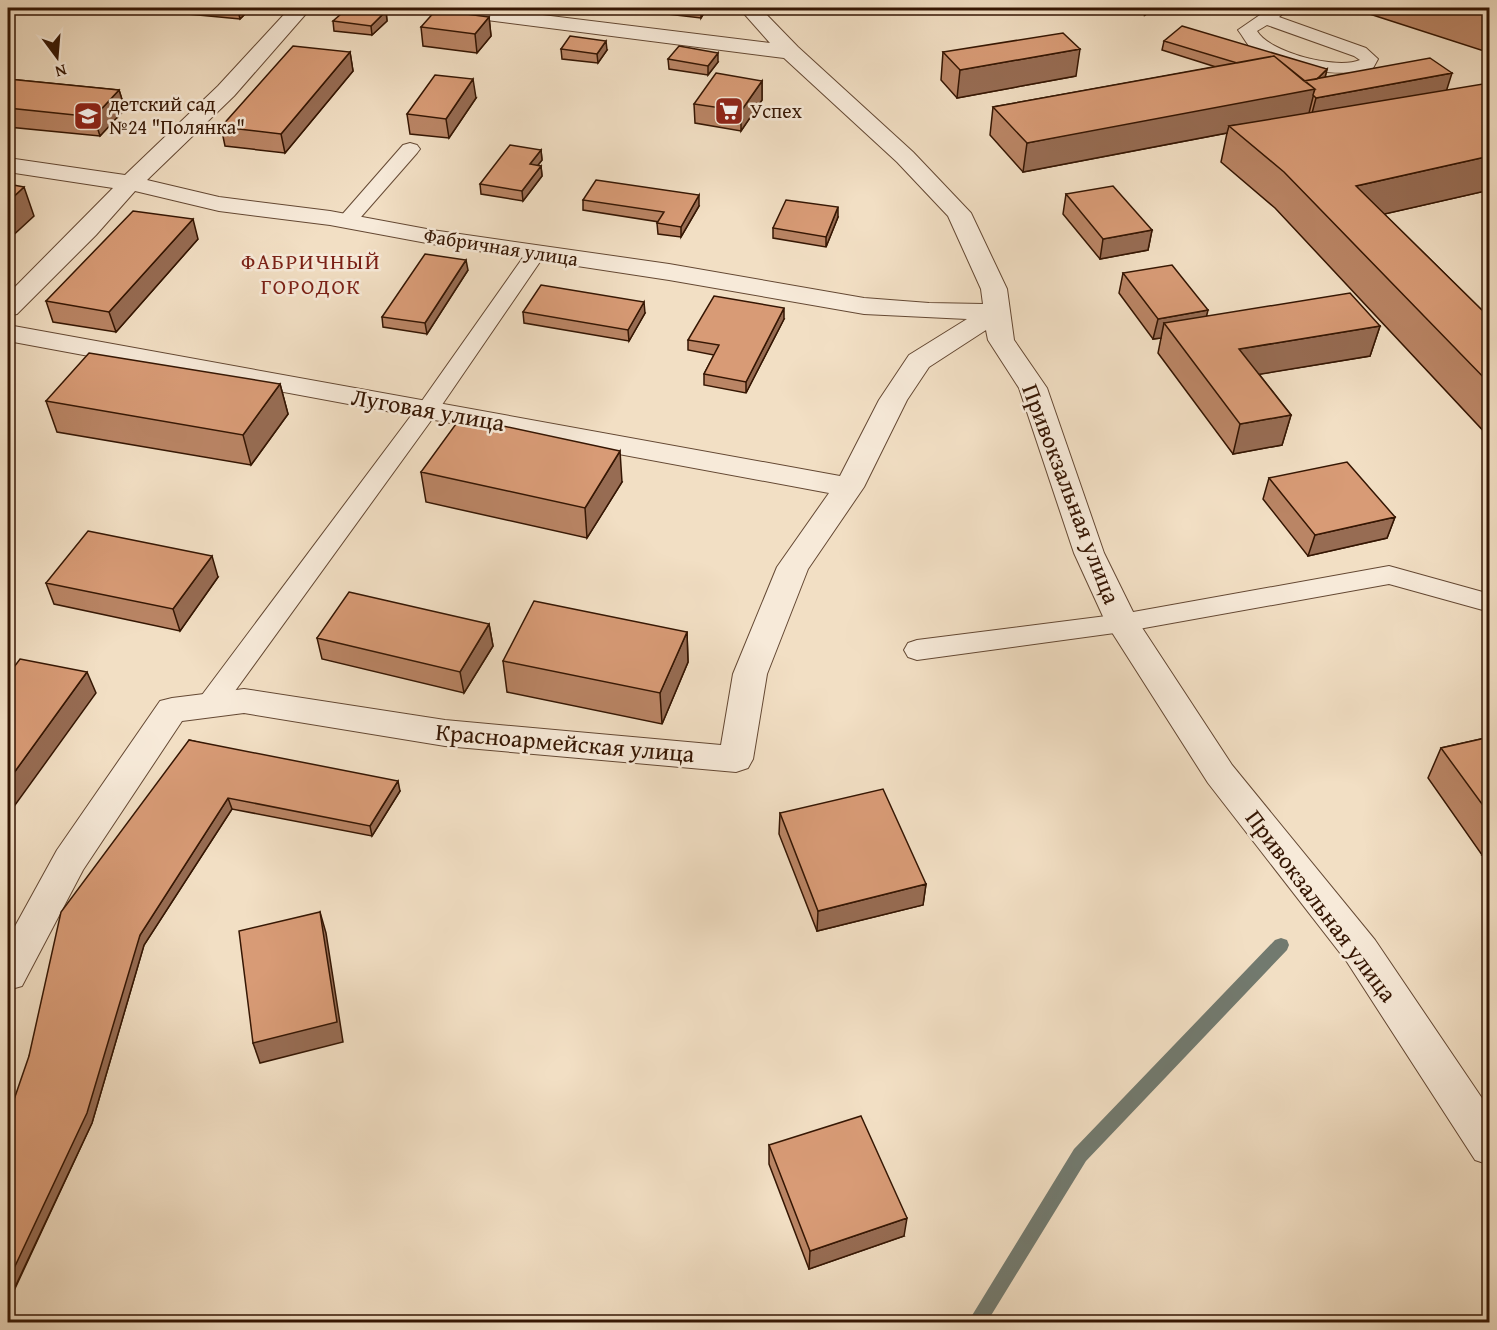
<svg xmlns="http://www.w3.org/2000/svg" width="1497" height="1330" viewBox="0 0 1497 1330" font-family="'Gentium Book Plus',serif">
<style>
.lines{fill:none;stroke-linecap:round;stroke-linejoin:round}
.stream{fill:#727a6f;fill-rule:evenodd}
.lane-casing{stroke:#644833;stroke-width:2}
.street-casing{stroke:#644833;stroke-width:2}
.lane{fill:#f7ead9;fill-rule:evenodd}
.street{fill:#f7ead9;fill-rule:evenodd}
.wall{fill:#ba8565;stroke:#351603;stroke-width:1.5}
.shaded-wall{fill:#976c53;stroke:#351603;stroke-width:1.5}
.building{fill:#d89b76;stroke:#351603;stroke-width:1.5}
.labels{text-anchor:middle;stroke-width:5;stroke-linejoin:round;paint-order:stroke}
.far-poi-label{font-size:20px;fill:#351603;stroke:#f7ead9;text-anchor:start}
.far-street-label{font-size:20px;fill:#351603;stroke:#f7ead9}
.far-neighbourhood-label{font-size:22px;letter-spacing:1.5px;fill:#7a1f14;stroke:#f7ead9}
.street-label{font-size:24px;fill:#351603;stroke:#f7ead9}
</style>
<rect width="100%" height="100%" fill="#f2dfc4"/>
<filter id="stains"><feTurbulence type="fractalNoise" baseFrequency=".00333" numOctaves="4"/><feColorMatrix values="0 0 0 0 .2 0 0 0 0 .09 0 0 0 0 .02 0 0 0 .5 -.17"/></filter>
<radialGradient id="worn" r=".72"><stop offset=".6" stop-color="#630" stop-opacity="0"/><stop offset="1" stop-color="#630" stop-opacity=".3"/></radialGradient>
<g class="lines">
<!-- stream -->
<path class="stream" d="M1281,938L1287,940L1289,945L1287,950L1086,1161L987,1322H968L1074,1149L1275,940Z"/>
<!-- lane casing -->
<g class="lane-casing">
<path id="lane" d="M1270,8H1289L1279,17L1366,48L1378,59L1372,70C1341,78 1273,69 1249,46C1245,41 1242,35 1238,30ZM1267,25L1354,56L1360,60C1337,70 1270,53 1257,31Z
M410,143L417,145L420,149L417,153L354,225H340L337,221L340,217L403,145Z
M536,247L543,249L546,253L435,415L219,713L209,716L199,713L195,706L199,699L419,405L529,249Z
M1389,566L1490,594V612L1389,584L1122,632L917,660L908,657L904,650L908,643L917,640L1122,614Z"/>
</g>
<!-- street casing -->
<g class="street-casing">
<path id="street" d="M290,8H311L234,96L147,180L219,197L330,211L432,230L669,264L864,298L929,303L983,304L981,289L948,216L897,162L784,58L440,14L433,12L430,8H486L770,43L739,8H760L798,47L913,152L971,213L1007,289L1014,340L1047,388L1104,553L1137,620L1232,765L1375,940L1490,1110V1165L1475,1160L1347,962L1208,783L1106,623L1074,553L1019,388L988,340L986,330L929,367L907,400L864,487L808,569L767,674L753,759L748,768L736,772L445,746L244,713L182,721L83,870L22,986L8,990V939L57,850L160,701L172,698L244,689L445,720L721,745L733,674L777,567L829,493L8,341V325L840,476L879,400L909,355L967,319L864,314L669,280L432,244L330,225L219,211L135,191L96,235L17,314L8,316V294L113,188L8,172V158L125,175L218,86Z"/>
</g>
<!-- lane -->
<use href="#lane" class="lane"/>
<!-- street -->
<use href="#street" class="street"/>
</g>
<!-- wall -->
<path class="wall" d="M187,8H251L240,19L188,14Z
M642,8H707L701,18L642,11Z
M1122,8H1156L1145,15Z
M1351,8H1490V51L1487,52Z
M386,11L387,21L372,35L334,31L333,21Z
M489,17L491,36L477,53L423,46L421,27Z
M1164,41L1327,69L1325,77L1446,90H1490V190L1384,214L1490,318V438L1275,208L1221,162L1227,133L1023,172L990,135L993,107L1216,67L1162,50Z
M561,49L607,50L598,63L562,59Z
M350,52L353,71L285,153L225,146L221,127Z
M943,52L1076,76L957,98L941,80Z
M668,59L718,62L708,75L669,69Z
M8,79L119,90L125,109L100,136L8,127Z
M762,81V100L741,131L695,123L694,104Z
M476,98L449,138L410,134L407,114Z
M541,150L542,160L538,165L541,166L542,176L523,201L481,194L480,184Z
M1066,194L1152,230L1148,250L1100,259L1063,214Z
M583,200L699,206L681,237L658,234L657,223L659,222L583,210Z
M838,217L826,247L773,238V228Z
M198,239L116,332L53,322L46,301Z
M468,270L427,334L383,327L382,317Z
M1123,273L1206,316L1380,326L1370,356L1259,374L1291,415L1282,445L1233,454L1158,353L1161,338L1153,339L1119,293Z
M523,312L645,313L629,341L524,323Z
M784,319L746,393L704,385V374L714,355L688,350V340Z
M280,384L288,414L251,465L57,432L46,401Z
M421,472L622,482L587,538L426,502Z
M1269,478L1395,517L1387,538L1308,556L1263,499Z
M218,577L180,631L54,604L46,583Z
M489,624L493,646L464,693L322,659L317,638Z
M687,632L688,662L662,724L507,692L503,661Z
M1490,737V853L1482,855L1428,778L1441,748Z
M189,740L400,791L372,836L232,809L144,945L92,1123L12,1295L29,1056Z
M780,813L926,884L923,905L817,931L779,834Z
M769,1145L904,1236L809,1269L769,1164Z"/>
<!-- shaded-wall -->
<path class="shaded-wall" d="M240,8H251L240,19L238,10Z
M701,8H707L701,18Z
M1147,8H1156L1145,15Z
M386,11L387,21L372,35L371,26Z
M489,17L491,36L477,53L475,34Z
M606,41L607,50L598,63L597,54Z
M1080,49L1076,76L957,98L960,70Z
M350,52L353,71L285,153L281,134Z
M718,53V62L708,75V66Z
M1327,69L1325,78L1315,89L1308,117L1229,126L1227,133L1023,172L1027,143L1311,85Z
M1452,73L1446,92L1311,117L1316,98Z
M473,79L476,98L449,138L446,119Z
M762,81V100L741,131V111Z
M119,90L125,109L100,136L94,117Z
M541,150L542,160L531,174L530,164Z
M1490,156V190L1345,223L1356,186Z
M541,166L542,176L523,201L522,191Z
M24,187L34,216L8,240V202Z
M699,195V206L681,237V227Z
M838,207V217L826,247V237Z
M193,219L198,239L116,332L109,312Z
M1152,230L1148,250L1100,259L1103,239Z
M466,260L468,270L427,334L425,323Z
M644,302L645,313L629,341L628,330Z
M784,308V319L746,393V382Z
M1208,310L1203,331L1164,323L1161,338L1153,339L1158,319Z
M1380,326L1370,356L1231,379L1239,349Z
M280,384L288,414L251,465L243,435Z
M1291,415L1282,445L1233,454L1240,424Z
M620,451L622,482L587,538L585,508Z
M1395,517L1387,538L1308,556L1315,535Z
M212,556L218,577L180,631L173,609Z
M489,624L493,646L464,693L460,672Z
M687,632L688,662L662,724L660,693Z
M87,672L96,693L10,812L8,807V781Z
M398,781L400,791L372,836L370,826Z
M228,798L232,809L144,945L92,1123L8,1302V1281L140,935Z
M1490,839V853L1482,855Z
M926,884L923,905L817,931L818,911Z
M320,912L326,933L343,1042L260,1063L253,1043Z
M907,1218L904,1236L809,1269L810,1251Z"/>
<!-- building -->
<path class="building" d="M217,8H240L238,10Z
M348,8L386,11L371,26L333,21Z
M436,10L489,17L475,34L421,27Z
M1182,26L1327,69L1317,79L1304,81L1274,56L1237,63L1164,41Z
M1063,33L1080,49L960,70L943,52Z
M570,36L606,41L597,54L561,49Z
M293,46L350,52L281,134L221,127Z
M679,46L718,53L708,66L668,59Z
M1274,56L1315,89L1027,143L993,107Z
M1430,58L1452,73L1316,98L1313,95L1315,89L1304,81Z
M716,73L762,81L741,111L694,104Z
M435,75L473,79L446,119L407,114Z
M8,79L119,90L94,117L8,108Z
M1483,84L1490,90V156L1356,186L1490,318V384L1284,172L1229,126Z
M510,145L541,150L530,164L541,166L522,191L480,184Z
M596,180L699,195L681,227L657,223L664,212L583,200Z
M8,184L24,187L8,202Z
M1113,186L1152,230L1103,239L1066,194Z
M786,200L838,207L826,237L773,228Z
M133,211L193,219L109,312L46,301Z
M425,254L466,260L425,323L382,317Z
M1172,265L1208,310L1158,319L1123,273Z
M541,285L644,302L628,330L523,312Z
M1350,293L1380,326L1239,349L1291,415L1240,424L1164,323Z
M714,296L784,308L746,382L704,374L719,345L688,340Z
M89,353L280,384L243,435L46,401Z
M461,417L620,451L585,508L421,472Z
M1347,462L1395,517L1315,535L1269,478Z
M88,531L212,556L173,609L46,583Z
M349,592L489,624L460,672L317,638Z
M534,601L687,632L660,693L503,661Z
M20,659L87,672L8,781V675Z
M1490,737V815L1441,748Z
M189,740L398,781L370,826L228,798L140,935L87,1113L8,1281V1117L29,1056L61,912Z
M883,789L926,884L818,911L780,813Z
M320,912L337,1022L253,1043L239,931Z
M861,1116L907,1218L810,1251L769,1145Z
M1223,1316L1227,1323H1209Z"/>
<!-- icons -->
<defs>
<g id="supermarket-square" transform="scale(1.5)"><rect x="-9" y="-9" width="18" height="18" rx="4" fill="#8f2418" stroke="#f7ead9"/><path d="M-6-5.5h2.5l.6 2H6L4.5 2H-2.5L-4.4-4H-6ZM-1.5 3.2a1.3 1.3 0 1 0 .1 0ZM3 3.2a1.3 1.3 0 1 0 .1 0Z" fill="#fff"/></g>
<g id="school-square" transform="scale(1.5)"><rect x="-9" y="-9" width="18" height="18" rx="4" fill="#8f2418" stroke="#f7ead9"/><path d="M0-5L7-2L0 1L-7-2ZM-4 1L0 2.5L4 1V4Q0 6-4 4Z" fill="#fff"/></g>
</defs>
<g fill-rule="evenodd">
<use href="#supermarket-square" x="729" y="111"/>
<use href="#school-square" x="88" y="116"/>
</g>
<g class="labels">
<!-- far-poi labels -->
<g class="far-poi-label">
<text x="109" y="111">детский сад<tspan x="109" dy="23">№24 "Полянка"</tspan></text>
<text x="750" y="118">Успех</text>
</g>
<!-- far-street labels -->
<g class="far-street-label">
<text transform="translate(501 247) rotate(9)" y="7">Фабричная улица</text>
</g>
<!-- far-neighbourhood labels -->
<g class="far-neighbourhood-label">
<text x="311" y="269">ФАБРИЧНЫЙ<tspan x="311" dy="25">ГОРОДОК</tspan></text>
</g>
<!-- street labels -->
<g class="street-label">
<text transform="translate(428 410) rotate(10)" y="8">Луговая улица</text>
<text transform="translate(1071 494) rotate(69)" y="8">Привокзальная улица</text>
<text transform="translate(565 743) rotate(5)" y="8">Красноармейская улица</text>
<text transform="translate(1321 906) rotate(53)" y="8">Привокзальная улица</text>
</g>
</g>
<!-- margin -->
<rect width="1497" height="1330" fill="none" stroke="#f2dfc4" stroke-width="30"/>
<rect x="9" y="9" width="1479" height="1312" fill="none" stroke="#351603" stroke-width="3"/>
<rect x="15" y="15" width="1467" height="1300" fill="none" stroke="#351603" stroke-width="1.5"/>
<!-- north arrow -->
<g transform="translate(57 57) rotate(164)" stroke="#f7ead9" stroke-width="4.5" paint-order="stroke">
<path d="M0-4.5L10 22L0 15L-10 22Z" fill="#351603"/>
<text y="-9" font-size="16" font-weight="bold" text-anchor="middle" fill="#351603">N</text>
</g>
<rect width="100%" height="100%" filter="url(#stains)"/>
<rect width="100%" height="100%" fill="url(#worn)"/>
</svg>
